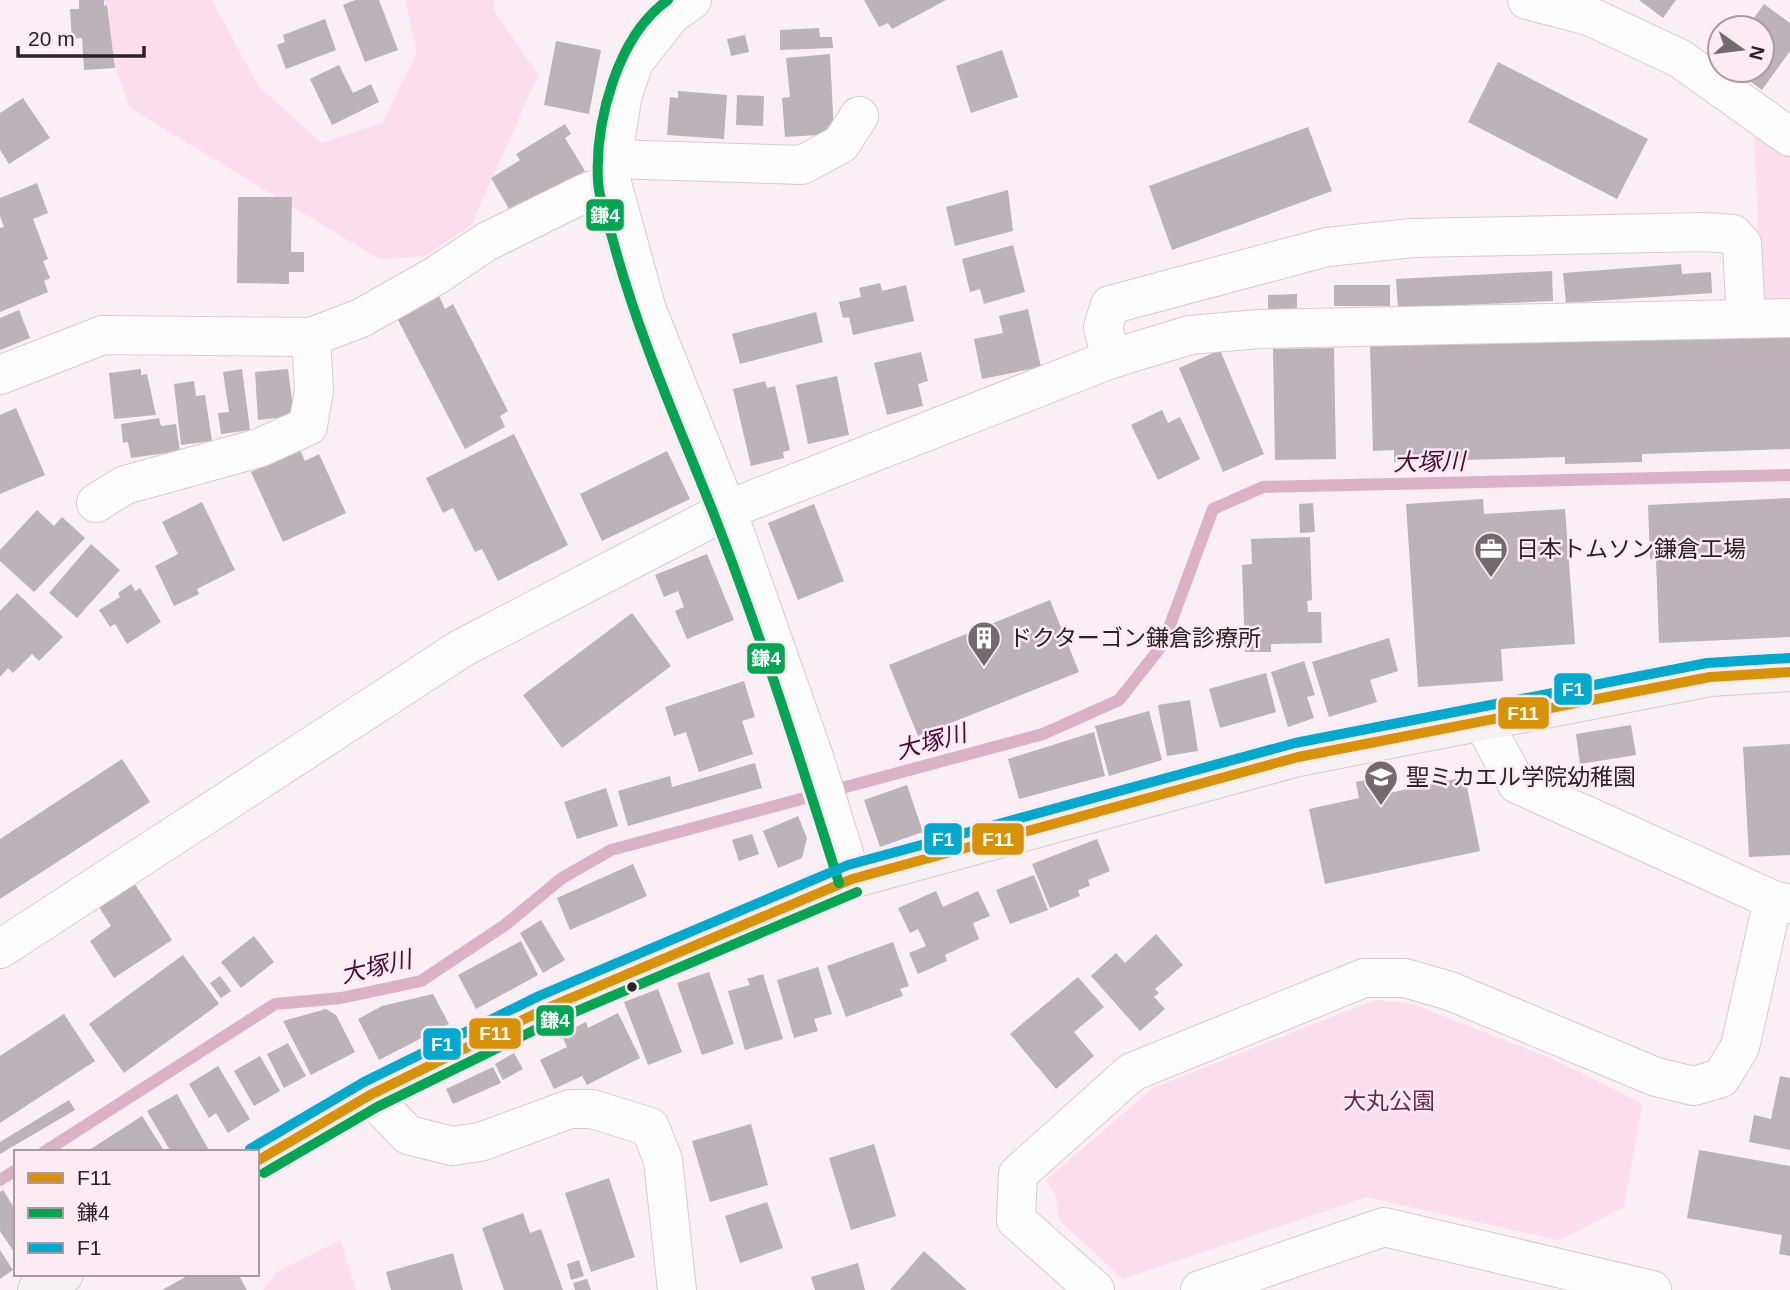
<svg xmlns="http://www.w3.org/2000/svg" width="1790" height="1290" viewBox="0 0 1790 1290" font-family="Arial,'Noto Sans JP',sans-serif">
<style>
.green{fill:#fcdeec}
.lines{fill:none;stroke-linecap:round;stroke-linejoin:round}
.stream{stroke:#dbb1c4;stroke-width:12}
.building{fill:#bbb3b7}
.minor-casing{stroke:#d5ccd0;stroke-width:40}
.major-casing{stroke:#d2cdcf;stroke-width:40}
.minor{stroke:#fefdfd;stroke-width:38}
.major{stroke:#f6f1f3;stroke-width:38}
.bus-1-casing{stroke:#fdebf3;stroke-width:16}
.bus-2-casing{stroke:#fdebf3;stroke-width:16}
.bus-3-casing{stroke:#fdebf3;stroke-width:16}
.bus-1{stroke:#d89206;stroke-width:10}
.bus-2{stroke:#00a651;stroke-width:10}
.bus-3{stroke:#00a9ce;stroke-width:10}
.bus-dot{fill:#2a2225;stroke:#fdebf3;stroke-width:2.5}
.labels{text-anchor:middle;stroke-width:5;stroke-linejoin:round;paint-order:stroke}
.poi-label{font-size:23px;fill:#2a2225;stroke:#fdebf3;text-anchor:start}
.park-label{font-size:23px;fill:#6a274b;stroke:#fdebf3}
.water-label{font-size:24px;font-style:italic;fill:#4b0930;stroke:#fdebf3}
.line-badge{stroke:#fdebf3;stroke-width:2.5}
.badge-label{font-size:19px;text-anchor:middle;font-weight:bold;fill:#fff}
</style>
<rect width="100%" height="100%" fill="#f9eff4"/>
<!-- green -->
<path class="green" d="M91,0H212L258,86L322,143L382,123L417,52L405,0H494V10L538,75L471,225L426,256L379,259L130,108Z
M1754,130L1790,154V300L1761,301Z
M1375,1000L1412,1004L1553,1059L1642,1104L1624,1207L1559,1240L1366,1197L1123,1279L1059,1220L1056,1196L1046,1180L1153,1088Z
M340,1240L356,1290H263L277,1272Z"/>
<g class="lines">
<!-- stream -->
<path class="stream" d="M44,1152L275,1004L341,998L421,981L505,925L562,878L611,850L1043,734L1119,700L1163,644L1213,509L1263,487L1790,475
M0,1180L16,1170"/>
</g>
<!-- building -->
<path class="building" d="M79,0H104V6L107,5L115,68L84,70L82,38L72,39L70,9H79Z
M355,0H379L398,50L365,62L343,5Z
M864,0H946L892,29L888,23L879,27Z
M1639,0H1676L1663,18Z
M1764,4L1790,23V51L1762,90L1740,74L1743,70H1762V28H1747Z
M325,19L336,50L286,69L277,45L285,42L283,35Z
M819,28L820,37H832L833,48L780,50V30Z
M745,35L749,52L731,56L727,39Z
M556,41L601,50L589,114L544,105Z
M1002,50L1018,97L971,113L956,66Z
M830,54L834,134L785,137L782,98L790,97L786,58Z
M1498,62L1648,139L1617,199L1468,122Z
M339,65L353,93L371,84L379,102L332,125L310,79Z
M678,91L727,95L724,139L667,135L670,97L678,98Z
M737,95L764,96L763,126L736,125Z
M23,98L50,138L9,164L0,150V113Z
M565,124L571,134L565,138L585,171L512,214L491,178L520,160L516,154Z
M1308,127L1332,191L1172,250L1149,186Z
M37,183L48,213L33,219L48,259L43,261L50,278L44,281L48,292L0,312V228L4,227L0,216V198Z
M1008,190L1013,231L955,246L946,207Z
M238,197H292L291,252H304V272H289V284L237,283Z
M1013,245L1025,292L984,304L980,289L970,292L962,259Z
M1681,264L1682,274L1711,272L1712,293L1566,303L1563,273Z
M1552,271L1553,301L1398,308L1396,279Z
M880,283L882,291L906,285L914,321L853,335L849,317L843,318L839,302L861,297L859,288Z
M1334,285H1390V306H1334Z
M1297,294V310L1268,311V295Z
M439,296L445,309L453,304L508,411L500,416L505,427L465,449L397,318Z
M1028,309L1041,367L982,379L974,339L1003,333L999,316Z
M19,310L30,338L0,350V318Z
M816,312L823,342L740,364L732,334Z
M1790,333V449L1642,454V462L1565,464V457L1394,462V450L1373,451L1370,345Z
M1334,348L1336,459L1275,460L1273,349Z
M1220,350L1264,454L1223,472L1179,368Z
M921,352L928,381L918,384L923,406L887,415L874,363Z
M141,369V375L147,374L156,415L114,419L109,373Z
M242,369L250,430L221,434L218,413L229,412L223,372Z
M288,369L294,416L258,420L255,372Z
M837,376L849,435L808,444L796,385Z
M194,381L196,396L205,395L212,441L181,445L174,384Z
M765,381L767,388L775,386L790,450L783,452L784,458L751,466L733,389Z
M16,408L45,475L0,494V415Z
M1162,410L1168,423L1180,417L1200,459L1158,480L1131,425Z
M159,418L161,426L176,424L180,451L131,458L128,442L123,443L121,424Z
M514,434L568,545L498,581L482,549L475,552L453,508L443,513L426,478Z
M300,450L305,461L319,454L346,513L283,542L251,472Z
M667,451L690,499L602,541L580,494Z
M1790,498V637L1659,643L1656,559H1650L1648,505Z
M1483,499L1484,514L1565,509L1575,644L1501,649L1503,681L1418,687L1406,504Z
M202,502L235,570L197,589L199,594L174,606L155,566L178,554L162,522Z
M1313,503L1315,532L1300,533L1299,504Z
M814,504L844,581L798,600L768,523Z
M37,510L54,526L62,517L85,538L34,592L0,561V550Z
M1310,537L1312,600L1307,601L1308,612H1321L1322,643L1271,644V652H1245L1242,565L1252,564L1251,539Z
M91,544L120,570L77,618L49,593Z
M707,554L734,620L687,639L675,611L684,607L678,591L664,597L655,575Z
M131,584L135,591L140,588L161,622L127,644L115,624L110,627L99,610L120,597L118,593Z
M17,593L63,637L39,661L32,654L13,673L8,668L0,677V611Z
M1050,600L1079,672L918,736L889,665Z
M632,613L671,666L562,748L523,695Z
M1389,638L1398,671L1370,680L1377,702L1329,717L1312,662Z
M1304,661L1315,695L1307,697L1314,718L1288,727L1271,672Z
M1266,673L1276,712L1220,728L1209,689Z
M744,681L755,717L742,721L753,754L699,772L686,732L674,736L665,707Z
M1190,700L1198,751L1167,756L1158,705Z
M1149,711L1162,760L1109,776L1095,726Z
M1631,725L1636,755L1580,764L1576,734Z
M1094,732L1105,776L1019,799L1008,759Z
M1790,744V855L1749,857L1743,747Z
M122,759L150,802L0,899V839Z
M755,763L762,788L628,826L618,791L670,776L672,787Z
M1385,776L1389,793L1465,777L1480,851L1325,884L1309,809L1359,798L1356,782Z
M907,785L923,832L880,847L864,800Z
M606,788L618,826L577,839L564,802Z
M798,816L807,838L802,858L778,868L763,831Z
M752,834L759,854L739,861L732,840Z
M1097,839L1110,871L1088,880L1090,886L1078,890L1080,896L1050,908L1032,864Z
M633,864L647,896L570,930L557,898Z
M1034,875L1048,910L1010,924L996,890Z
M134,883L172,940L114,978L90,941L111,926L99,907Z
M936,891L943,907L978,891L990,916L973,923L979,939L945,955L947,961L918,974L909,953L926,946L918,929L910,933L898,908Z
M541,920L565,960L543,973L520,933Z
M1156,934L1183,965L1155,989L1159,993L1154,997L1165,1009L1140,1031L1091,976L1116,953L1125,963Z
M254,936L274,962L241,988L221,962Z
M521,941L538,975L476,1009L458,975Z
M893,942L909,986L900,989L903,996L846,1017L827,966Z
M183,955L219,1004L124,1073L89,1024Z
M818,967L832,1014L814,1019L818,1031L794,1038L777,980Z
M709,972L734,1044L702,1055L677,983Z
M763,974L783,1039L745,1050L728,991L750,985L747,979Z
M220,976L231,991L221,998L210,983Z
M1078,977L1104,1007L1074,1032L1094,1056L1056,1089L1010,1034Z
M658,989L682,1052L648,1065L624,1002Z
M433,994L449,1024L379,1060L358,1019L382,1006Z
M326,1009L336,1015L355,1052L311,1075L283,1021Z
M618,1013L640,1058L587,1085L582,1076L554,1089L540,1060L567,1047L561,1034L586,1022L588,1028Z
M64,1014L95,1061L0,1123V1056Z
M288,1043L306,1076L284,1088L267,1054Z
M514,1053L523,1069L503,1080L495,1064Z
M260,1056L280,1091L254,1106L234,1071Z
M218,1066L250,1119L228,1133L216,1113L209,1118L189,1084Z
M493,1067L501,1083L453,1104L446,1089Z
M1780,1076L1790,1078V1150L1749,1142L1754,1115L1771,1119Z
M177,1094L210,1152H171L147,1111Z
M69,1100L75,1110L0,1154V1142Z
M142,1116L163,1149L158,1152H86Z
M751,1124L768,1185L710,1202L692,1141Z
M874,1144L896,1216L851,1230L829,1158Z
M1699,1150L1790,1166V1256L1779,1254L1782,1235L1687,1218Z
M609,1178L635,1257L591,1272L565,1193Z
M3,1190L16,1211V1255L0,1231V1192Z
M767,1202L783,1248L740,1263L725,1216Z
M523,1213L530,1233L541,1229L563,1290H504L482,1228Z
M0,1250L13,1270L0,1279Z
M924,1251L967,1290H890Z
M453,1253L463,1290H391L386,1272Z
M579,1260L584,1276L571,1280L567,1264Z
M858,1263L865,1290H815L811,1277Z
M191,1274H238L247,1290H162Z
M587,1279L591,1290H575L573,1283Z"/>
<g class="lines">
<!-- minor casing -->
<g class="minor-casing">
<path id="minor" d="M692,0L671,15L634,62L623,94L612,159V183L647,310L727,510L815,760L852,879
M1527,0L1589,16L1679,58L1790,137
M612,159L802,165L841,144L859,116
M1111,359L1103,327L1110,305L1327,247L1412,238L1705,232L1733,234L1742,244L1746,319
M0,375L103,335L311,337L361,318L437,275L486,242L583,194L612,183
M96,503L125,485L259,448L308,426L314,390L311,337
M1482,721L1517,784L1773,900L1790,904
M0,949L462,648L727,510L1111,359L1190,335L1259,329L1790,318
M370,1095L408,1135L452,1146L480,1142L570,1109H592L650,1127L663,1160L677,1290
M1095,1290L1016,1220L1018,1174L1132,1072L1364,978H1405L1450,991L1656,1077L1694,1086L1721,1078L1740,1047L1773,900
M1200,1290L1384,1227L1652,1290"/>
</g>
<!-- major casing -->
<g class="major-casing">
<path id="major" d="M257,1161L370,1095L545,1009L852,879L1298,757L1710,677L1790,672
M37,1290L64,1274"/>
</g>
<!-- minor -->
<use href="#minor" class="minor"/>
<!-- major -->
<use href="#major" class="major"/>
<!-- bus-1 casing -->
<g class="bus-1-casing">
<path id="bus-1" d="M257,1161L370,1095L545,1009L852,879L1298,757L1710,677L1790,672"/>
</g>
<!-- bus-2 casing -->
<g class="bus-2-casing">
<path id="bus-2" d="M668,0C617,36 595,122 598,181C599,203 610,227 615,248C640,339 678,424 713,512C760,633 800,759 839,883
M264,1173L377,1107L551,1022L857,892"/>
</g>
<!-- bus-3 casing -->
<g class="bus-3-casing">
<path id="bus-3" d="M250,1149L364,1082L539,996L848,865L1295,743L1707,663L1789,658"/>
</g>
<!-- bus-1 -->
<use href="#bus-1" class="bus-1"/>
<!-- bus-2 -->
<use href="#bus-2" class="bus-2"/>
<!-- bus-3 -->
<use href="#bus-3" class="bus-3"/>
</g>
<!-- icons -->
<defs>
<g id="office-pin" transform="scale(1.75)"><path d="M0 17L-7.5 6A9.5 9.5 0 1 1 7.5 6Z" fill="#726a6d" stroke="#fdebf3"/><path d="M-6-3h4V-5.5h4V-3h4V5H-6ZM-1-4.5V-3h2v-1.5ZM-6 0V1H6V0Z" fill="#fff"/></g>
<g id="building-pin" transform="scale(1.75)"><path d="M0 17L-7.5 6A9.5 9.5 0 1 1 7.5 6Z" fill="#726a6d" stroke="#fdebf3"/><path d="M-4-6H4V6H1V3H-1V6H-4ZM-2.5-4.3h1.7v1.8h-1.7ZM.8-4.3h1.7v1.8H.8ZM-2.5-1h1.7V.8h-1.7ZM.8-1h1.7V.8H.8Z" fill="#fff"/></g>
<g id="school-pin" transform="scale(1.75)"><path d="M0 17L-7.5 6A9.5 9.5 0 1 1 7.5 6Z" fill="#726a6d" stroke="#fdebf3"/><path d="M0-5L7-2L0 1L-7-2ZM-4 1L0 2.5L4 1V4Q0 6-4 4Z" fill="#fff"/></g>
</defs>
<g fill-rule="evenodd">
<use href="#office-pin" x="1491" y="549"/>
<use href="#building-pin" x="984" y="638"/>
<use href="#school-pin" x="1381" y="777"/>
</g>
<!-- markers -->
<circle class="bus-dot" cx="632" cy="987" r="6"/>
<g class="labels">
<!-- poi labels -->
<g class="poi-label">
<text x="1516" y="557">日本トムソン鎌倉工場</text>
<text x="1009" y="646">ドクターゴン鎌倉診療所</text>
<text x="1406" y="785">聖ミカエル学院幼稚園</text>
</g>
<!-- park labels -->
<g class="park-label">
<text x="1389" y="1109">大丸公園</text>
</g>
<!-- water labels -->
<g class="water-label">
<text transform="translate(1429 462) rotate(-1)" y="8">大塚川</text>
<text transform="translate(931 742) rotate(-15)" y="8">大塚川</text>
<text transform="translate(376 967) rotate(-13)" y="8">大塚川</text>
</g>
</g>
<g class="line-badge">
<rect x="585" y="198" width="40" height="34" rx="7" fill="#00a651"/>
<rect x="746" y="642" width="40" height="33" rx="7" fill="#00a651"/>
<rect x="1553" y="672" width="40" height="34" rx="7" fill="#00a9ce"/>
<rect x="1497" y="696" width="53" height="34" rx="7" fill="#d89206"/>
<rect x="923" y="822" width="40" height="34" rx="7" fill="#00a9ce"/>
<rect x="971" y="822" width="54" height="34" rx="7" fill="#d89206"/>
<rect x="535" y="1004" width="40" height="33" rx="7" fill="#00a651"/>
<rect x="468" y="1017" width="54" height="33" rx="7" fill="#d89206"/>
<rect x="422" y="1027" width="40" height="34" rx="7" fill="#00a9ce"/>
</g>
<g class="badge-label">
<text x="605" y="222">鎌4</text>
<text x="766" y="665">鎌4</text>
<text x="1573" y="696">F1</text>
<text x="1523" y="720">F11</text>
<text x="943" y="846">F1</text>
<text x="998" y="846">F11</text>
<text x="555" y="1027">鎌4</text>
<text x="495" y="1040">F11</text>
<text x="442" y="1051">F1</text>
</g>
<!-- legend -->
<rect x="14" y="1150" width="245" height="126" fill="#fdebf3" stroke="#a99ba1" stroke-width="2"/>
<rect x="28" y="1173" width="35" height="10" fill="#d89206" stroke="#a99ba1" stroke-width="2"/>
<text x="77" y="1185" font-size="21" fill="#2a2225">F11</text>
<rect x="28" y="1208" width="35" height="10" fill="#00a651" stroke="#a99ba1" stroke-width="2"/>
<text x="77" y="1220" font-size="21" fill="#2a2225">鎌4</text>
<rect x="28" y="1243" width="35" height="10" fill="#00a9ce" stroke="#a99ba1" stroke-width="2"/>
<text x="77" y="1255" font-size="21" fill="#2a2225">F1</text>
<!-- north arrow -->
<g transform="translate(1741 49) rotate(104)"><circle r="33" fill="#fdebf3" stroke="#a99ba1" stroke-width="2"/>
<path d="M0-5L12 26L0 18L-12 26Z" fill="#726a6d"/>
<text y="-10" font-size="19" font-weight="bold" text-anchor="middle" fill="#2a2225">N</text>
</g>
<!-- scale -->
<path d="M18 46v10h126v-10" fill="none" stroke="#2a2225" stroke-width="3.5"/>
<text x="28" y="46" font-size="21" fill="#2a2225" stroke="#fdebf3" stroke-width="5" paint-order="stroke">20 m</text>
</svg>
